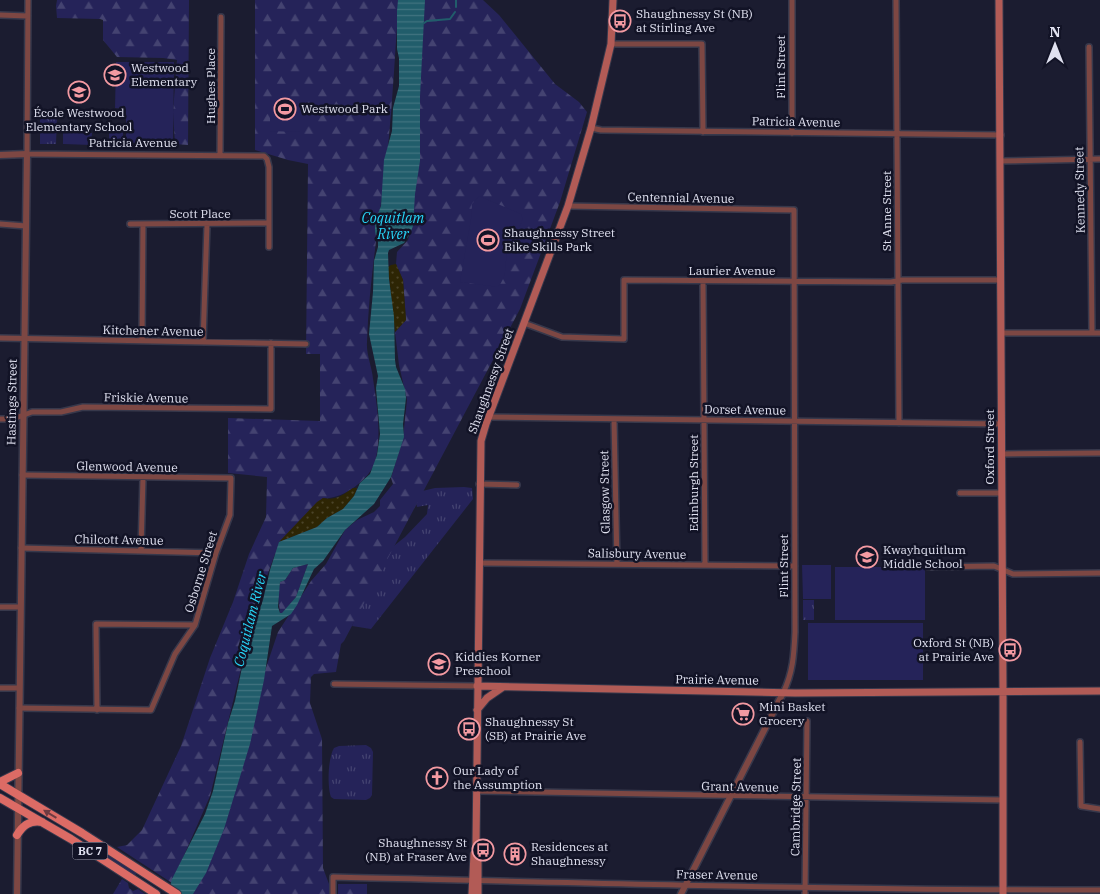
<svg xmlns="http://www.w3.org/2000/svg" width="1100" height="894" viewBox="0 0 1100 894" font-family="'IBM Plex Serif',serif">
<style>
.grass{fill:url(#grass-tufts)}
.forest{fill:url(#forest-firs)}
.sand{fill:url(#sand-dots)}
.garden{fill:#252359}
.water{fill:url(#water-rules);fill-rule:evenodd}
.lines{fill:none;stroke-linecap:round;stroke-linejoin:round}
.stream{stroke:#215d6b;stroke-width:2}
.minor-casing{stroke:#37384b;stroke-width:8}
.tertiary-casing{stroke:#37384b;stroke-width:9}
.secondary-casing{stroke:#37384b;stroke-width:9}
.primary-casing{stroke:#37384b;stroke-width:10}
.minor{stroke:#7d4743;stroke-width:5}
.tertiary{stroke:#7d4743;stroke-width:6}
.secondary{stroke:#b25b56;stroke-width:7}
.primary{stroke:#dc6b65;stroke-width:8}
.oneway{fill:#6d3b42}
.labels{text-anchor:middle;stroke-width:5;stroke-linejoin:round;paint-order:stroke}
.shield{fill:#121326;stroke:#a2a3b3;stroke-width:1}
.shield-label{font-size:11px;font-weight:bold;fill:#e0e1f0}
.poi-label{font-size:12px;fill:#e0e1f0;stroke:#121326;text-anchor:start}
.street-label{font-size:12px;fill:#e0e1f0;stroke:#121326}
.water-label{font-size:14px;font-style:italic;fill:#27d6f8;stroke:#121326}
</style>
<defs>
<pattern id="grass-tufts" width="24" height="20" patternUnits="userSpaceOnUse" patternTransform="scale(1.25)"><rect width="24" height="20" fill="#252359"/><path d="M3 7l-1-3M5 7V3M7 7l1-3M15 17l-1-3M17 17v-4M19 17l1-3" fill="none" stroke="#444371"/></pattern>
<pattern id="forest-firs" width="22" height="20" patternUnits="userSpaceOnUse" patternTransform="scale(1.25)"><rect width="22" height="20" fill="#252359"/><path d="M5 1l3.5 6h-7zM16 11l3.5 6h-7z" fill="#444371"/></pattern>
<pattern id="sand-dots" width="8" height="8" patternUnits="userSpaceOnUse" patternTransform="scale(1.25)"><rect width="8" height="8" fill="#2d2504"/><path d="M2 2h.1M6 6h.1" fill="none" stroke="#4b4429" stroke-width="1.8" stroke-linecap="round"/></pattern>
<pattern id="water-rules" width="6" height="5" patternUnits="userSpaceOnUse" patternTransform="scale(1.25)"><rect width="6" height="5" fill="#215d6b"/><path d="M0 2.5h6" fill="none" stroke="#417480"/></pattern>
</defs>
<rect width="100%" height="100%" fill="#1b1c30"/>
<!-- grass -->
<path class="grass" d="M40,110H51L57,117L56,144H40Z
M109,129H123V141L109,142Z
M464,487L472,488L473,499L371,629L352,626L385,553L405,537L427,514L428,505L417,507L414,493L435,488Z
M803,600H814V620H803Z
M366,745L371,748L373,752L372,795L370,798L366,800L334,799L331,797C327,786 328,758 334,748L339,746Z"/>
<!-- forest -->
<path class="forest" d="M57,0H189L188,145L175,144L173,112L177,60L163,58L117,57L103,40V20L100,19L57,18L56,6Z
M255,0H399C395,49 393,98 388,147C381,212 369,277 367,342C366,354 372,367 373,379C377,405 382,436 375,462C369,480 342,500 323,498L275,554L257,603L210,796L172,883L117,847L127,845L142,830L181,746L210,658L233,602L249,554L266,517L267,477L228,473V418L320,421V354H306L308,164L288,160L255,150Z
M420,0H483L499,15L555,84L579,102L587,112L560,202L520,309L344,641L341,644L336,672L314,674L311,677L310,703L322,739L323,868L329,884V894H190L278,632L311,581L326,564L345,530L357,520L374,512L380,506V500L393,484L391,478L403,438L407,400L399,365L395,332L406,320L403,280L396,264L397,252L408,240L413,223Z
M308,564L296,597L282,614L280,613L278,596L280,582L285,580L293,568Z
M122,879L128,883L129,888L133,891L138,889L145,894H113Z
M338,884H367V894H338Z"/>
<!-- sand -->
<path class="sand" d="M396,264L403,280L406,320L395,332L388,267L391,265Z
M353,488H357L354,496L343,509L327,518L317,527L279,542L317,502L323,498C335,501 343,495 353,488Z"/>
<!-- garden -->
<path class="garden" d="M116,62H174L173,143H126V109L115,108Z
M270,98H300V132L270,131Z
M63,133H92L91,145L63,144Z
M479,196L521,214C527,225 510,233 508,245C504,259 509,275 498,287L460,282L471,219L472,204Z
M802,565H831V599H803Z
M835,567H925V620H835Z
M808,623H923V680H808Z
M89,844L137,872L135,876L88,845Z"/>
<!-- water -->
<path class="water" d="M398,0H425L420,96V161L415,194L413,226L410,234L404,243L389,250L388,253L389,279L394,317L395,360L396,367L405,389L406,398L403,424L404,437L391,477L374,504L345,530L323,561L314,569L297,605L291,614L272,626L264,680L250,744L224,829L206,873L193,894H168L172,879L205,814L213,791L228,723L235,701L245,653L263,600L270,570L279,542L317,527L327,518L343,509L354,496L360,483L370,474L377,455L380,434L376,388L378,376L369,334L373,292L374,261L378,247V242L375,232V221L381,206L384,160L392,131L393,108L399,86V58L397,49V11ZM308,564L296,597L282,613H280L278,607L280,582L285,580L293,568Z"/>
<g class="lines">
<!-- stream -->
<path class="stream" d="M456,7V0
M424,23L427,21L450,19L455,12"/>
<!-- minor casing -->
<g class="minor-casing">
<path id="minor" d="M28,0L27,154L264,156L267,159L269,167V247
M792,0V133
M896,0L899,423
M0,15L28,16
M611,44H702L703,132
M1089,47L1092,333
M591,128L601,130L1001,135
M220,155L221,17
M1000,161L1100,159
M568,206L794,210L795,632C794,654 793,673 783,693
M0,224L26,226
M130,224L269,223
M703,281L705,565
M524,323L562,337L624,339V280L891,282L902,280H1001
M1002,333H1100
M0,338L306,344
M142,340L143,224
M203,342L207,225
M488,417L1002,424
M0,419H13L32,412H61L83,407L271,409V343
M614,419L617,564
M1002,454L1100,453
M479,484L517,485
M960,493H1001
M21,548L216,553
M141,550L143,478
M479,563L795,566
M928,567L994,566L1013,574L1100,573
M0,607H20
M334,684L477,686
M0,688H19
M19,708L151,710L175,654L195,625L216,553L230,515L231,478L22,475
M97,710L96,624L195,625
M1080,742L1081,806L1100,809
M476,791L1003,800
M333,894V877C588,883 844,890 1100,890
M805,894L807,721"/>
</g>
<!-- tertiary casing -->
<g class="tertiary-casing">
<path id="tertiary" d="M0,155L27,154L17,894
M681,894L783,693"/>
</g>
<!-- secondary casing -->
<g class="secondary-casing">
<path id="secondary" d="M999,0L1003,692V894
M477,686L795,693L1100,691
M477,710L487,698L503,687
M472,894L474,854
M478,894V863L476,844L481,441L486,424L568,206L591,128L611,44L613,0"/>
</g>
<!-- primary casing -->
<g class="primary-casing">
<path id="primary" d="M0,782L18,773
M0,784L82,833L177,894
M0,798L71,839L156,894
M17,835C23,825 30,820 42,822"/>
</g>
<!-- minor -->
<use href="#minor" class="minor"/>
<!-- tertiary -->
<use href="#tertiary" class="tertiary"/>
<!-- secondary -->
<use href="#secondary" class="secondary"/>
<!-- primary -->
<use href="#primary" class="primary"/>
</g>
<!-- one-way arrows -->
<defs><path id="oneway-solid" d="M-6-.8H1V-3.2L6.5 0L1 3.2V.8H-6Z" transform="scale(1.25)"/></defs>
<use class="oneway" href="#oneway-solid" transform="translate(50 814) rotate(-149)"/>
<!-- icons -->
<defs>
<g id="bus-ring" transform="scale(1.125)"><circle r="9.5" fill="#121326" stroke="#f49aa2" stroke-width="1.5"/><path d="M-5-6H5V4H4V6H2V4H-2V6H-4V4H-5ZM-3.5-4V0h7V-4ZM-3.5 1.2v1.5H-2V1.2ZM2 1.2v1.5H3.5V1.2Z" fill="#f49aa2"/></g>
<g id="school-ring" transform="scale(1.125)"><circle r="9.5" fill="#121326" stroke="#f49aa2" stroke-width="1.5"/><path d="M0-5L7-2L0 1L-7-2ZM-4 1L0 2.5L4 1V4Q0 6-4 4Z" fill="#f49aa2"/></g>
<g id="stadium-ring" transform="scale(1.125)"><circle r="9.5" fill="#121326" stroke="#f49aa2" stroke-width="1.5"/><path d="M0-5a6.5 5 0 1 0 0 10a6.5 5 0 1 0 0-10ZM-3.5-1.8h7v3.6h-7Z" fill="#f49aa2"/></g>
<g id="supermarket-ring" transform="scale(1.125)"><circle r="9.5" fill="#121326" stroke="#f49aa2" stroke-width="1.5"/><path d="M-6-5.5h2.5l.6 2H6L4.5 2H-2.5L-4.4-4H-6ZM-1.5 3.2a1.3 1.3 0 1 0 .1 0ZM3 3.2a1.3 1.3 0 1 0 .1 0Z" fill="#f49aa2"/></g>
<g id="church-ring" transform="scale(1.125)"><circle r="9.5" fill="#121326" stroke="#f49aa2" stroke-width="1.5"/><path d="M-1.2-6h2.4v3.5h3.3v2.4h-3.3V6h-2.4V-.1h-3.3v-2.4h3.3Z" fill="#f49aa2"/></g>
<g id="building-ring" transform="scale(1.125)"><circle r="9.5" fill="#121326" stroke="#f49aa2" stroke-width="1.5"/><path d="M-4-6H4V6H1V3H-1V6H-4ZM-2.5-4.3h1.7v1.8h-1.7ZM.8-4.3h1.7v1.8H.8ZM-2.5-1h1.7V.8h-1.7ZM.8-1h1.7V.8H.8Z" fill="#f49aa2"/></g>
</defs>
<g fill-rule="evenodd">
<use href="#bus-ring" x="620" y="21"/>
<use href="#school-ring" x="115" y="75"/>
<use href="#school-ring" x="79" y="92"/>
<use href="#stadium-ring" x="285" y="109"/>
<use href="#stadium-ring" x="488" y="240"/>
<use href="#school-ring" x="867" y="557"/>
<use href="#bus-ring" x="1010" y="650"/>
<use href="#school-ring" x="439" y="664"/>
<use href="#supermarket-ring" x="743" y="714"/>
<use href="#bus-ring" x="469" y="729"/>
<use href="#church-ring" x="437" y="778"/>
<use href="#bus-ring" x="483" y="850"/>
<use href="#building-ring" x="515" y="854"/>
</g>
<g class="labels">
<!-- shield labels -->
<rect class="shield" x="72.5" y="842.5" width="35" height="17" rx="4"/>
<g class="shield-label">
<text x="90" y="855">BC 7</text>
</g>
<!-- poi labels -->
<g class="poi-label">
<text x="636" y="18">Shaughnessy St (NB)<tspan x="636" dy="14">at Stirling Ave</tspan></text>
<text x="131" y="72">Westwood<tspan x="131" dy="14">Elementary</tspan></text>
<text x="301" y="113">Westwood Park</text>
<text x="79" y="117" text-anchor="middle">École Westwood<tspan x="79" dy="14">Elementary School</tspan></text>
<text x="504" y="237">Shaughnessy Street<tspan x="504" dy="14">Bike Skills Park</tspan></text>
<text x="883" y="554">Kwayhquitlum<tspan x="883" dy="14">Middle School</tspan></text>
<text x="994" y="647" text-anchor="end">Oxford St (NB)<tspan x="994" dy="14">at Prairie Ave</tspan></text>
<text x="455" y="661">Kiddies Korner<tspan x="455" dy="14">Preschool</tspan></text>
<text x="759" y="711">Mini Basket<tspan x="759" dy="14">Grocery</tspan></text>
<text x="485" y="726">Shaughnessy St<tspan x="485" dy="14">(SB) at Prairie Ave</tspan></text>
<text x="453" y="775">Our Lady of<tspan x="453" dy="14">the Assumption</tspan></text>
<text x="467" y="847" text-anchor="end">Shaughnessy St<tspan x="467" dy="14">(NB) at Fraser Ave</tspan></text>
<text x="531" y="851">Residences at<tspan x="531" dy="14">Shaughnessy</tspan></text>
</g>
<!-- street labels -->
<g class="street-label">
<text transform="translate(781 67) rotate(-90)" y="4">Flint Street</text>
<text transform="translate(211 86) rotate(-90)" y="4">Hughes Place</text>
<text transform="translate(796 122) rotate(1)" y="4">Patricia Avenue</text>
<text x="133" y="147">Patricia Avenue</text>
<text transform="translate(1080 190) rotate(-91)" y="4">Kennedy Street</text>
<text transform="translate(681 198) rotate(1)" y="4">Centennial Avenue</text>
<text transform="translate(887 211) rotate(-90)" y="4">St Anne Street</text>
<text x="200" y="218">Scott Place</text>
<text x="732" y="275">Laurier Avenue</text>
<text transform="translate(153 331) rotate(1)" y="4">Kitchener Avenue</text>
<text transform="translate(491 381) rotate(-70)" y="4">Shaughnessy Street</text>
<text transform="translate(146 398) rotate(1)" y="4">Friskie Avenue</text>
<text transform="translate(12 402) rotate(-89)" y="4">Hastings Street</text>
<text transform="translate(745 410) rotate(1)" y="4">Dorset Avenue</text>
<text transform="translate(990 447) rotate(-90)" y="4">Oxford Street</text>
<text transform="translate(127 467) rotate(1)" y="4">Glenwood Avenue</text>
<text transform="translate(694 483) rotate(-90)" y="4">Edinburgh Street</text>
<text transform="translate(605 492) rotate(-91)" y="4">Glasgow Street</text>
<text transform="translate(119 540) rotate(1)" y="4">Chilcott Avenue</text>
<text transform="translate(637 554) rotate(1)" y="4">Salisbury Avenue</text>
<text transform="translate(784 566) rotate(-90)" y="4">Flint Street</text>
<text transform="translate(201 572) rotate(-73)" y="4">Osborne Street</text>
<text transform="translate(717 680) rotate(1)" y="4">Prairie Avenue</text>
<text transform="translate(740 787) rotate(1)" y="4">Grant Avenue</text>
<text transform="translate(796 807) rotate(-89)" y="4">Cambridge Street</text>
<text transform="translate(717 875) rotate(1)" y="4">Fraser Avenue</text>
</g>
<!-- water labels -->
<g class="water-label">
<text x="393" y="223">Coquitlam<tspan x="393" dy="16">River</tspan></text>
<text transform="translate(250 619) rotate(-76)" y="5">Coquitlam River</text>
</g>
</g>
<!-- north arrow -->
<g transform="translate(1055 45)" stroke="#121326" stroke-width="4" paint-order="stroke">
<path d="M0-4L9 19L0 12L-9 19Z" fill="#e0e1f0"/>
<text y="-8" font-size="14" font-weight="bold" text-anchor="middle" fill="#e0e1f0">N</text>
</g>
</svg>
